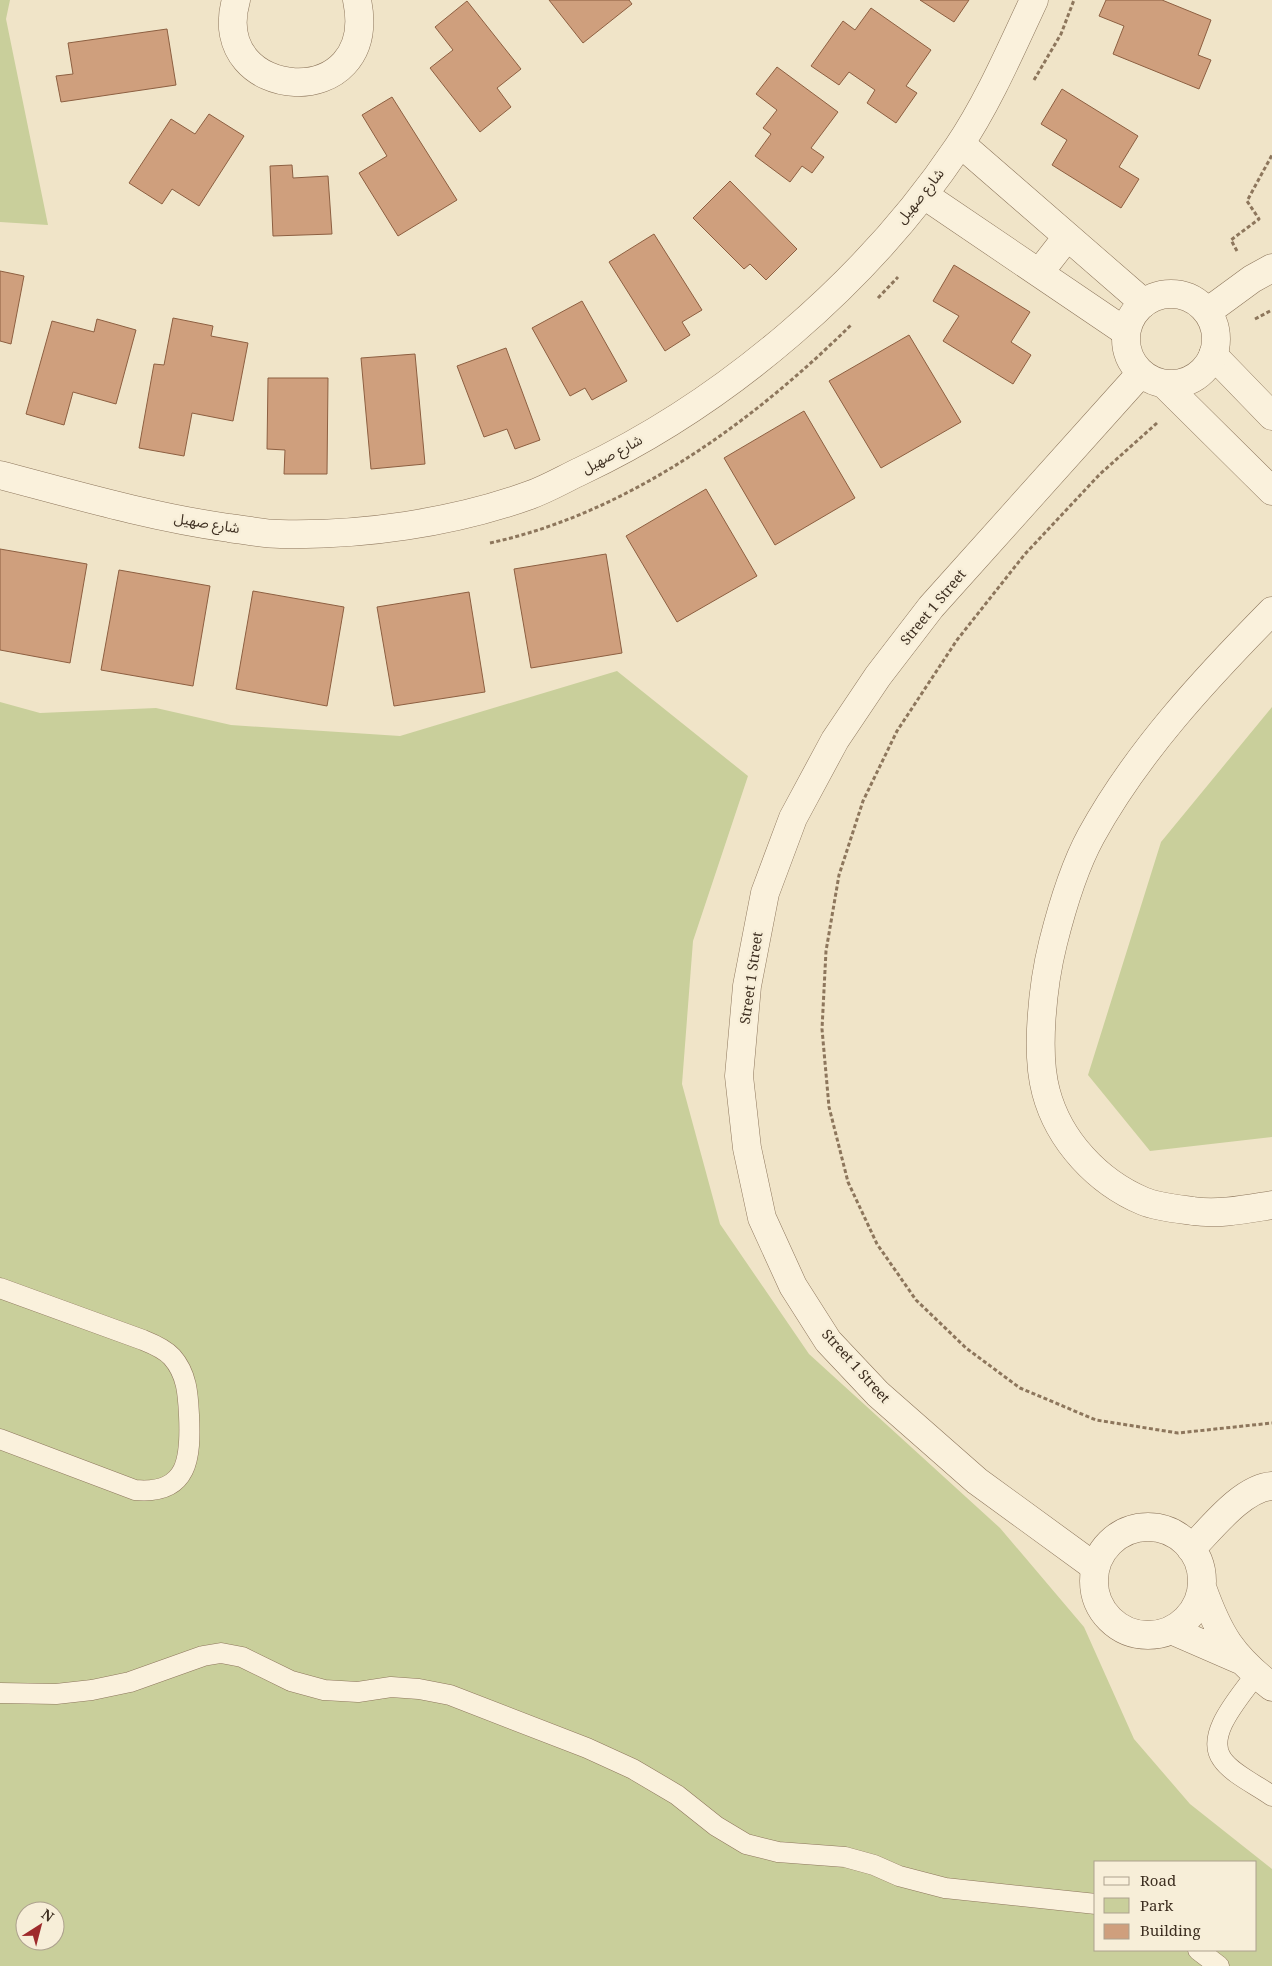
<svg xmlns="http://www.w3.org/2000/svg" width="1272" height="1966" viewBox="0 0 1272 1966" font-family="'Noto Serif','Noto Sans Arabic',serif">
<style>
.green{fill:#c9cf9b;fill-rule:evenodd}
.building{fill:#cf9f7d;stroke:#8d5f41}
.lines{fill:none;stroke-linecap:round;stroke-linejoin:round}
.service-casing{stroke:#8d765c;stroke-width:21}
.minor-casing{stroke:#8d765c;stroke-width:29}
.tertiary-casing{stroke:#8d765c;stroke-width:29}
.path{stroke:#8d765c;stroke-width:3;stroke-dasharray:4 2.5;stroke-linecap:butt}
.service{stroke:#faf1dc;stroke-width:20}
.minor{stroke:#faf1dc;stroke-width:28}
.tertiary{stroke:#faf1dc;stroke-width:28}
.labels{text-anchor:middle;stroke-width:5;stroke-linejoin:round;paint-order:stroke}
.street-label{font-size:14px;fill:#3d2e20;stroke:#f7eed8}
</style>
<rect width="100%" height="100%" fill="#f0e4c8"/>
<!-- green -->
<path class="green" d="M0,0H10L6,19L48,225L0,222Z
M617,671L748,776L693,941L682,1084L720,1224L809,1354L1000,1528L1084,1627L1134,1739L1190,1804L1272,1869V1966H0V702L40,713L156,708L231,725L400,736ZM1096,1862H1256V1950H1096ZM25,1911H55V1941H25Z
M1272,707V1137L1150,1151L1088,1075L1161,842Z"/>
<!-- building -->
<path class="building" d="M549,0H629L632,4L583,43Z
M920,0H969L954,22Z
M1106,0H1162L1211,20L1198,55L1211,60L1199,89L1113,54L1124,26L1099,16Z
M467,1L521,69L497,88L511,107L480,132L430,68L453,50L435,27Z
M871,8L931,50L906,86L917,93L896,123L867,103L875,90L849,72L839,85L811,66L843,21L855,30Z
M167,29L176,85L61,102L56,76L73,74L68,43Z
M777,67L838,112L811,148L824,157L812,173L802,166L790,182L755,156L771,134L763,128L777,110L756,94Z
M1062,89L1138,136L1119,167L1139,179L1121,208L1052,165L1067,140L1041,124Z
M392,97L457,200L398,236L359,173L387,156L362,115Z
M209,114L244,136L199,206L172,189L162,204L129,183L171,119L195,134Z
M292,165L293,178L328,176L332,234L273,236L270,166Z
M730,181L797,249L766,280L750,264L744,269L693,218Z
M654,234L702,310L682,322L690,335L665,351L609,262Z
M954,265L1030,312L1011,342L1031,355L1013,384L943,341L959,316L933,301Z
M0,271L24,276L11,344L0,341Z
M582,301L627,381L592,400L585,388L570,396L532,328Z
M173,318L213,326L211,336L248,343L233,421L192,413L184,456L139,448L154,364L164,365Z
M97,319L136,330L116,404L73,392L64,425L26,414L52,321L94,332Z
M909,335L961,422L881,468L829,381Z
M506,348L540,440L515,449L507,429L484,437L457,366Z
M415,354L425,464L371,469L361,358Z
M268,378H328L327,474H284L285,450L267,449Z
M804,411L855,498L775,545L724,458Z
M706,489L757,576L677,622L626,536Z
M0,549L87,564L70,663L0,650Z
M606,554L622,653L531,668L514,569Z
M119,570L210,586L193,686L101,670Z
M253,591L344,607L327,706L236,689Z
M469,592L485,692L394,706L377,607Z"/>
<g class="lines">
<!-- service casing -->
<g class="service-casing">
<path id="service" d="M0,1288L143,1340C153,1344 165,1349 172,1357C187,1374 188,1394 189,1415C191,1457 189,1495 135,1490L0,1439
M1256,1674C1242,1695 1204,1734 1222,1759C1232,1774 1257,1785 1272,1796
M0,1693L56,1694L92,1690L130,1682L203,1656L221,1653L242,1657L291,1681L324,1690L358,1692L391,1687L419,1689L450,1695L587,1748L633,1769L677,1795L716,1826L746,1844L778,1852L845,1857L874,1865L899,1876L945,1888L1096,1904
M1198,1950L1219,1966"/>
</g>
<!-- minor casing -->
<g class="minor-casing">
<path id="minor" d="M236,0C207,103 381,116 357,0
M961,144L1144,303
M924,195L1126,332
M1039,273L1067,237
M1213,355L1272,416
M1164,384L1272,491
M0,475C76,495 151,517 229,528C246,530 263,534 280,534C360,536 453,523 530,495C547,489 564,479 581,471C727,402 868,281 958,147C987,105 1012,47 1034,0
M1272,611C1205,679 1137,752 1091,836C1073,869 1062,907 1053,943C1043,983 1035,1052 1046,1092C1059,1141 1098,1182 1143,1201C1157,1207 1178,1209 1193,1211C1218,1215 1247,1209 1272,1205
M1094 1581a54 54 0 1 1 108 0a54 54 0 1 1-108 0Z
M1191,1549C1211,1529 1242,1488 1272,1486
M1202,1587C1219,1635 1232,1656 1272,1687
M1171,1630L1240,1660"/>
</g>
<!-- tertiary casing -->
<g class="tertiary-casing">
<path id="tertiary" d="M1126 339a45 45 0 1 1 90 0a45 45 0 1 1-90 0Z
M1207,312L1252,279L1272,268
M1095,1567L977,1481L878,1394L828,1341L793,1286L762,1218L747,1148L739,1076L747,986L765,893L793,818L835,740L878,676L931,607L1141,373"/>
</g>
<!-- path -->
<path class="path" d="M1034,80L1061,34L1074,0
M1237,251L1231,240L1259,219L1247,201L1272,155
M878,298L898,277
M1255,319L1272,310
M1157,423L1100,474L1025,554L957,640L897,731L863,801L839,875L826,951L822,1029L829,1107L848,1182L877,1244L916,1300L966,1348L1020,1388L1096,1420L1178,1433L1272,1423
M490,543C628,513 753,422 852,324"/>
<!-- service -->
<use href="#service" class="service"/>
<!-- minor -->
<use href="#minor" class="minor"/>
<!-- tertiary -->
<use href="#tertiary" class="tertiary"/>
</g>
<g class="labels">
<!-- street labels -->
<g class="street-label">
<text transform="translate(920 196) rotate(-51)" y="5">شارع صهيل</text>
<text transform="translate(612 454) rotate(-28)" y="5">شارع صهيل</text>
<text transform="translate(207 523) rotate(9)" y="5">شارع صهيل</text>
<text transform="translate(933 607) rotate(-50)" y="5">Street 1 Street</text>
<text transform="translate(751 978) rotate(-82)" y="5">Street 1 Street</text>
<text transform="translate(856 1366) rotate(48)" y="5">Street 1 Street</text>
</g>
</g>
<!-- legend -->
<rect x="1094" y="1861" width="162" height="90" fill="#f7eed8" stroke="#ada18e"/>
<rect x="1104" y="1877" width="25" height="8" fill="#faf1dc" stroke="#ada18e"/>
<text x="1140" y="1886" font-size="15" fill="#3d2e20">Road</text>
<rect x="1104" y="1898" width="25" height="15" fill="#c9cf9b" stroke="#ada18e"/>
<text x="1140" y="1911" font-size="15" fill="#3d2e20">Park</text>
<rect x="1104" y="1924" width="25" height="15" fill="#cf9f7d" stroke="#ada18e"/>
<text x="1140" y="1936" font-size="15" fill="#3d2e20">Building</text>
<!-- north arrow -->
<g transform="translate(40 1926) rotate(36)"><circle r="24" fill="#f7eed8" stroke="#ada18e"/>
<path d="M0-4L9 19L0 12L-9 19Z" fill="#9e2a2b"/>
<text y="-8" font-size="14" font-weight="bold" text-anchor="middle" fill="#3d2e20">N</text>
</g>
</svg>
